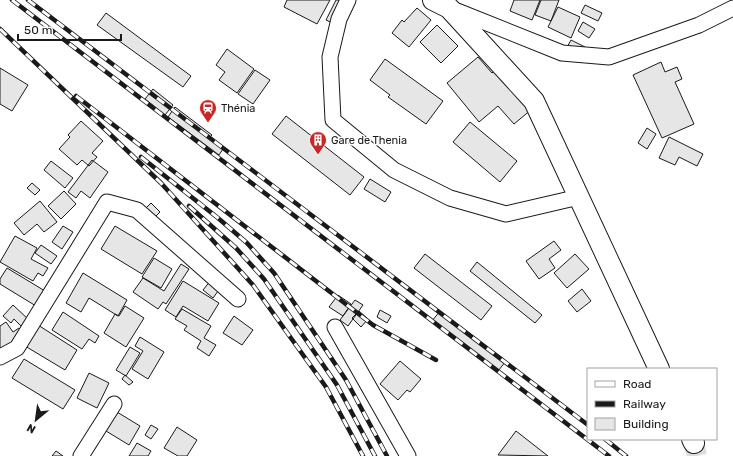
<svg xmlns="http://www.w3.org/2000/svg" width="733" height="456" viewBox="0 0 733 456" font-family="Rubik,sans-serif">
<style>
.building{fill:#e6e6e6;stroke:#1a1a1a}
.lines{fill:none;stroke-linecap:round;stroke-linejoin:round}
.major-tunnel{stroke:#ddd;stroke-width:20;stroke-dasharray:20 10;stroke-linecap:butt}
.minor-casing{stroke:#1a1a1a;stroke-width:17}
.major-casing{stroke:#1a1a1a;stroke-width:22}
.minor{stroke:#fff;stroke-width:15}
.major{stroke:#fff;stroke-width:20}
.rail-casing{stroke:#1a1a1a;stroke-width:4.5}
.rail{stroke:#fff;stroke-width:3;stroke-dasharray:9;stroke-linecap:butt}
.labels{text-anchor:middle;stroke-width:3;stroke-linejoin:round;paint-order:stroke}
.poi-label{font-size:11px;fill:#1a1a1a;stroke:#fff;text-anchor:start}
</style>
<rect width="100%" height="100%" fill="#fff"/>
<!-- building -->
<path class="building" d="M287,0H330L317,24L284,7Z
M336,0H347L337,25L326,20Z
M514,0H540L532,20L510,11Z
M541,0H559L551,21L535,15Z
M585,5L602,13L598,21L581,13Z
M558,7L580,17L571,38L548,27Z
M417,8L431,20L409,47L392,33L402,20L404,22Z
M106,13L191,76L183,87L97,25Z
M583,22L595,29L589,38L578,31Z
M437,25L458,46L441,63L420,42Z
M571,40L585,47L579,58L565,51Z
M227,49L254,69L237,93L219,80L225,72L216,65Z
M478,57L492,73L497,68L532,109L514,124L498,106L479,122L447,83Z
M385,59L443,101L426,124L388,97L390,95L370,80Z
M661,62L665,72L677,67L682,79L675,82L694,124L662,138L633,75Z
M0,68L28,85L12,111L0,104Z
M255,70L270,80L253,104L238,94Z
M153,89L173,105L165,115L145,99Z
M175,107L212,135L209,138L223,149L219,155L168,117Z
M286,116L364,177L350,195L272,134Z
M81,121L103,141L92,153L97,157L89,166L82,160L77,165L59,149L70,137L68,135Z
M470,122L517,161L500,182L453,142Z
M647,128L656,134L647,149L638,143Z
M669,137L703,154L697,166L679,157L675,165L659,158Z
M92,160L108,172L90,198L81,191L76,198L68,192Z
M51,161L73,178L65,188L44,170Z
M370,179L391,192L385,202L364,189Z
M32,183L40,190L35,195L27,188Z
M64,191L76,204L61,219L48,206Z
M40,201L57,222L44,232L37,224L24,235L14,223Z
M151,203L160,212L151,221L142,212Z
M63,226L73,232L62,249L52,242Z
M115,226L157,251L142,274L101,249Z
M15,236L37,248L31,259L48,268L43,276L38,273L33,281L0,262Z
M554,241L561,250L549,259L555,268L539,279L526,261Z
M41,245L57,256L51,264L35,253Z
M425,254L492,306L481,320L414,268Z
M575,254L589,269L567,288L554,273Z
M154,258L172,269L161,288L142,277Z
M477,262L542,315L535,323L470,271Z
M181,264L189,269L166,304L163,302L158,309L133,292L143,278L164,291Z
M7,268L45,291L36,306L0,284V279Z
M83,273L127,300L118,316L89,298L81,312L66,303Z
M211,280L221,287L213,298L203,290Z
M183,281L219,303L208,321L183,306L176,317L165,310Z
M582,289L591,301L577,312L568,301Z
M338,295L351,304L343,316L329,307Z
M355,300L363,305L348,326L340,320Z
M13,305L28,319L21,326L14,319L11,323L3,316Z
M125,306L144,318L126,347L104,333L115,314L119,316Z
M182,309L211,326L204,338L216,345L209,356L197,348L201,341L184,330L187,326L175,319Z
M380,310L391,316L387,323L377,317Z
M359,311L368,319L361,327L352,318Z
M440,311L506,361L498,371L432,321Z
M63,312L99,336L95,343L89,339L82,349L52,330Z
M234,316L253,330L242,345L223,333Z
M6,322L13,332L19,328L24,335L0,352V326Z
M38,325L77,350L65,370L25,346Z
M140,337L164,352L148,379L132,369L143,351L135,346Z
M130,347L140,353L126,376L116,370Z
M24,359L75,390L63,409L12,378Z
M400,361L421,379L410,392L407,390L398,400L380,384Z
M89,373L109,383L97,408L77,398Z
M125,375L133,382L129,385L122,379Z
M117,412L140,426L129,445L106,431Z
M151,425L158,429L151,439L145,435Z
M177,427L197,440L187,456H178L164,448Z
M516,431L548,456L498,455Z
M137,443L151,451L148,456H129Z
M56,451L63,456H52Z"/>
<g class="lines">
<!-- major-tunnel -->
<path class="major-tunnel" d="M694,443L697,456"/>
<!-- minor casing -->
<g class="minor-casing">
<path id="minor" d="M348,0L339,19L330,57L333,120L394,170L450,198L506,214L579,197
M452,9L562,53L609,57L699,25L733,8
M335,327L408,456
M0,357L17,348L107,202L137,210L238,299
M81,456L114,404"/>
</g>
<!-- major casing -->
<g class="major-casing">
<path id="major" d="M433,0L449,8L534,101L659,369
M692,439L694,443"/>
</g>
<!-- minor -->
<use href="#minor" class="minor"/>
<!-- major -->
<use href="#major" class="major"/>
<!-- rail casing -->
<g class="rail-casing">
<path id="rail" d="M12,0L609,456
M28,0L588,425
M0,29L161,183L253,285L326,387L363,456
M76,96L373,325L436,360
M141,157L218,218L247,243L274,273L346,380L387,456
M189,206L236,248L264,279L337,385L375,456
M605,439L626,456"/>
</g>
<!-- rail -->
<use href="#rail" class="rail"/>
</g>
<!-- icons -->
<defs>
<g id="station-pin" transform="scale(0.9)"><path d="M0 17L-7.5 6A9.5 9.5 0 1 1 7.5 6Z" fill="#c62828" stroke="#fff"/><path d="M-3-6H3Q5-6 5-4V2Q5 4 3 4L4.5 6H3L1.5 4h-3L-3 6H-4.5L-3 4Q-5 4-5 2V-4Q-5-6-3-6ZM-3.5-4v3h7v-3ZM-3.5 1v1.5H-2V1ZM2 1v1.5H3.5V1Z" fill="#fff"/></g>
<g id="building-pin" transform="scale(0.9)"><path d="M0 17L-7.5 6A9.5 9.5 0 1 1 7.5 6Z" fill="#c62828" stroke="#fff"/><path d="M-4-6H4V6H1V3H-1V6H-4ZM-2.5-4.3h1.7v1.8h-1.7ZM.8-4.3h1.7v1.8H.8ZM-2.5-1h1.7V.8h-1.7ZM.8-1h1.7V.8H.8Z" fill="#fff"/></g>
</defs>
<g fill-rule="evenodd">
<use href="#station-pin" x="208" y="108"/>
<use href="#building-pin" x="318" y="140"/>
</g>
<g class="labels">
<!-- poi labels -->
<g class="poi-label">
<text x="221" y="112">Thénia</text>
<text x="331" y="144">Gare de Thenia</text>
</g>
</g>
<!-- legend -->
<rect x="587" y="368" width="130" height="72" fill="#ffffff" stroke="#a3a3a3"/>
<rect x="595" y="381" width="20" height="6" fill="#ffffff" stroke="#a3a3a3"/>
<text x="623" y="388" font-size="12" fill="#1a1a1a">Road</text>
<rect x="595" y="401" width="20" height="6" fill="#1a1a1a" stroke="#a3a3a3"/>
<text x="623" y="408" font-size="12" fill="#1a1a1a">Railway</text>
<rect x="595" y="418" width="20" height="12" fill="#e6e6e6" stroke="#a3a3a3"/>
<text x="623" y="428" font-size="12" fill="#1a1a1a">Building</text>
<!-- north arrow -->
<g transform="translate(36 420) rotate(209)" stroke="#ffffff" stroke-width="3" paint-order="stroke">
<path d="M0-3L7 15L0 10L-7 15Z" fill="#1a1a1a"/>
<text y="-6" font-size="11" font-weight="bold" text-anchor="middle" fill="#1a1a1a">N</text>
</g>
<!-- scale -->
<path d="M18 34v6h103v-6" fill="none" stroke="#1a1a1a" stroke-width="2"/>
<text x="24" y="34" font-size="12" fill="#1a1a1a" stroke="#ffffff" stroke-width="3" paint-order="stroke">50 m</text>
</svg>
